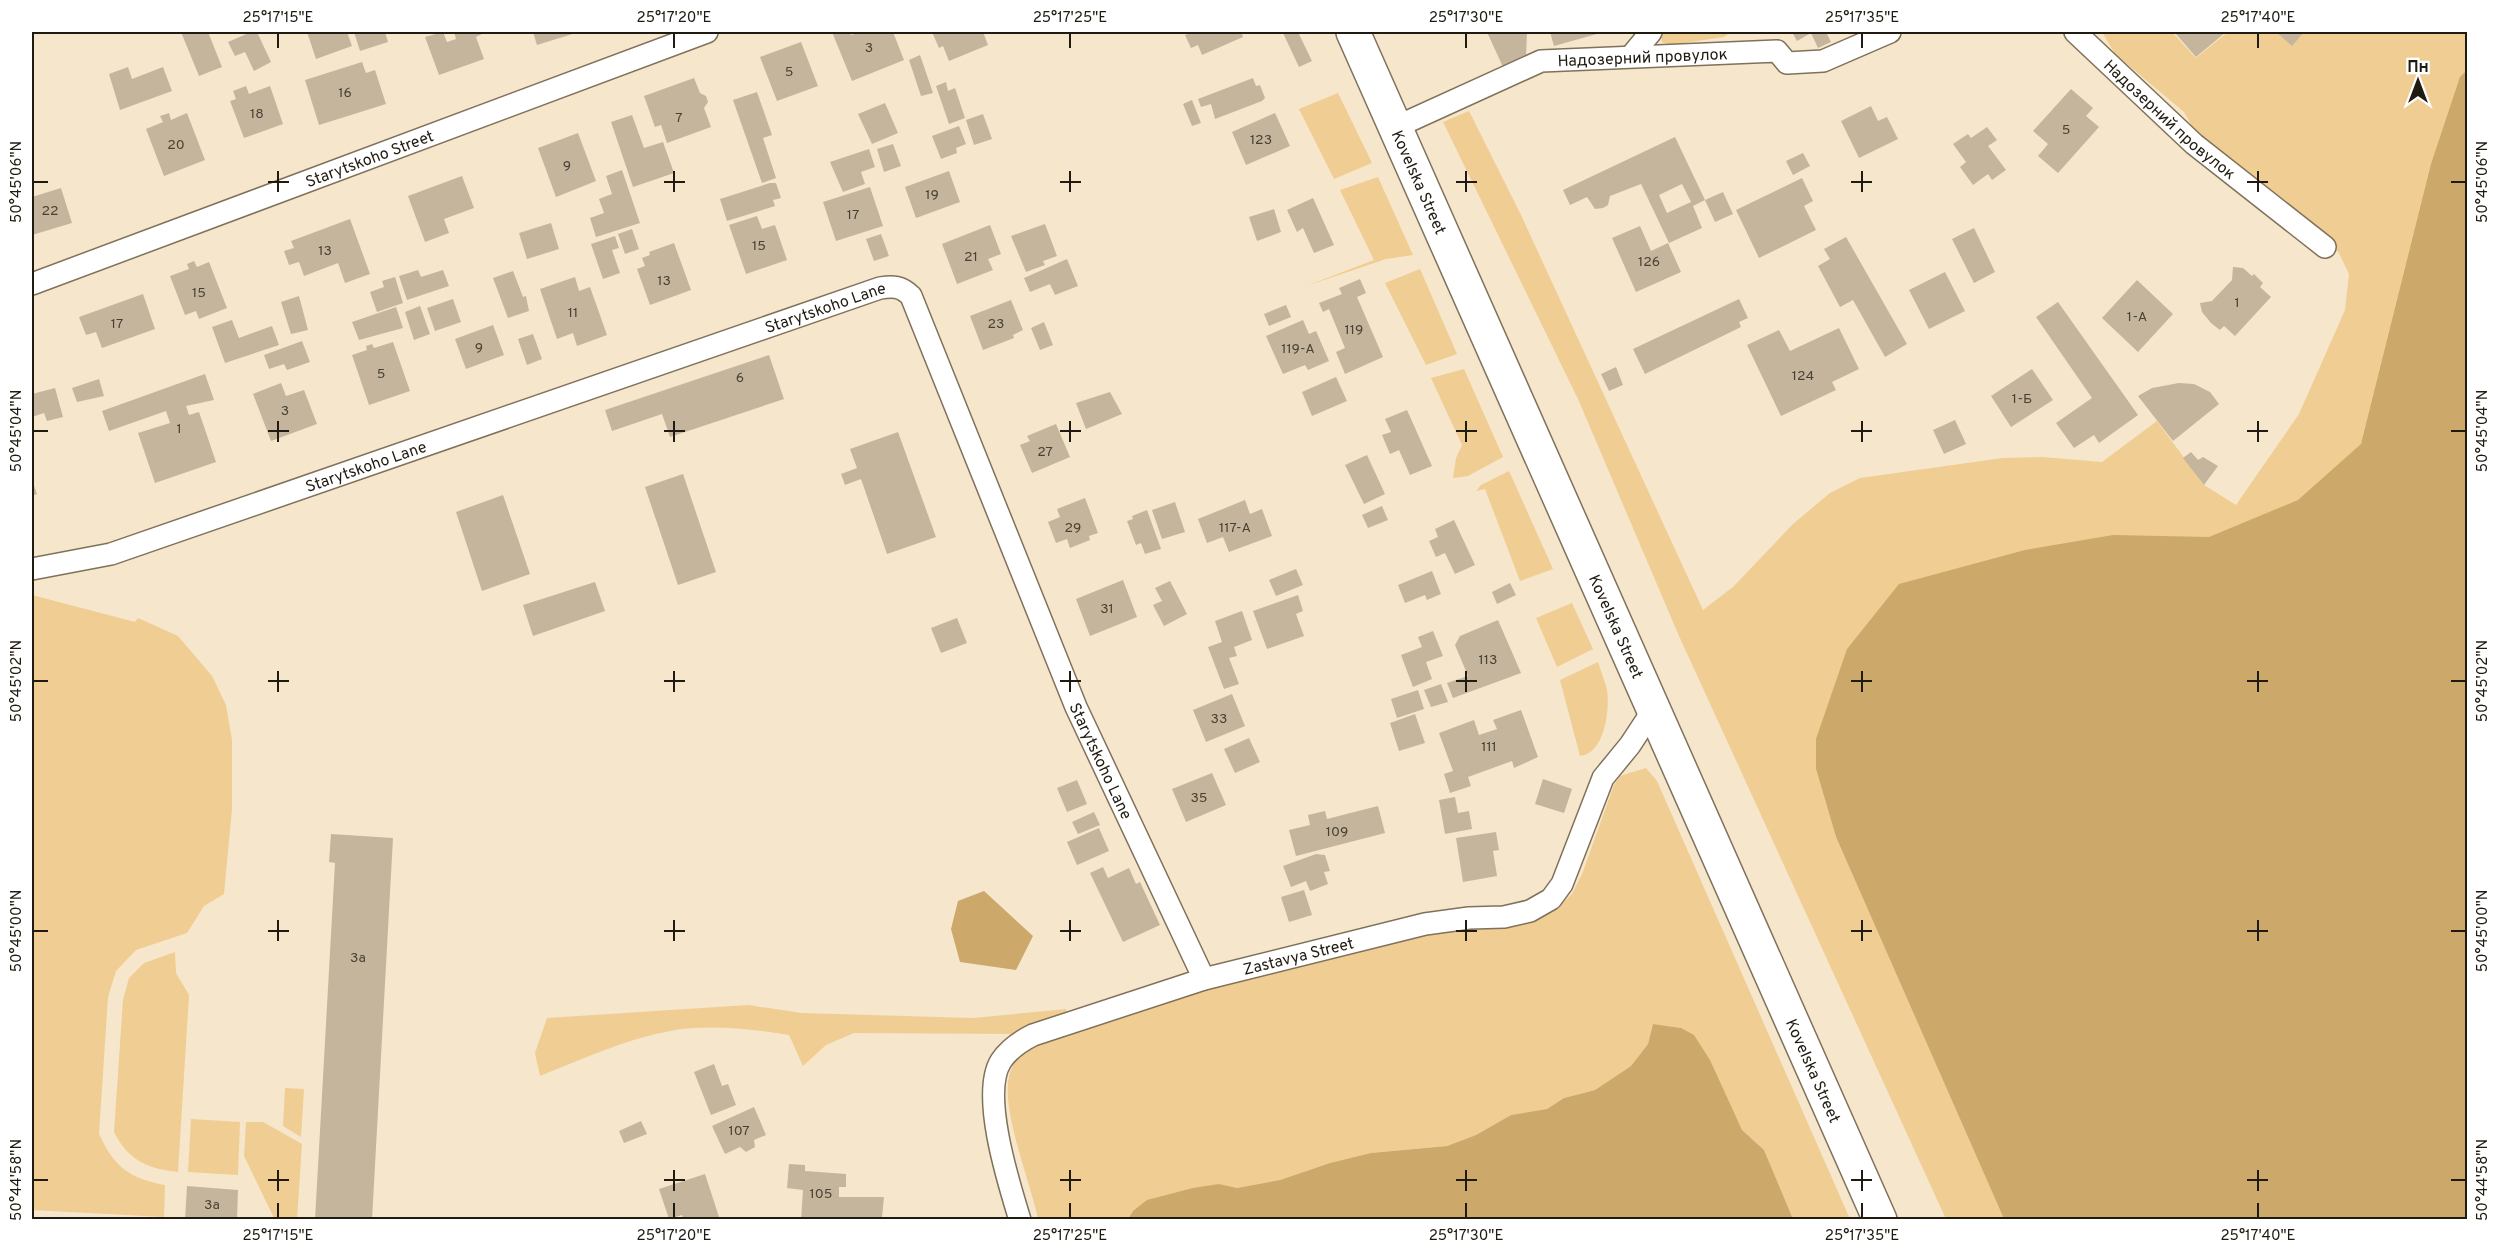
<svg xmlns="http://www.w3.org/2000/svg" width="2499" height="1251" viewBox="0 0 2499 1251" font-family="Overpass,sans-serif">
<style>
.green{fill:#f0cd93}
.water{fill:#cca86b}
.building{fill:#c5b59d;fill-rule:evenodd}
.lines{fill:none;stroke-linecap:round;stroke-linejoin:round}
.minor-casing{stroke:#80715a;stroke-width:24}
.primary-casing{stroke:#80715a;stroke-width:36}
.minor{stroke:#fff;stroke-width:21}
.primary{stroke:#fff;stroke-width:33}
.ticks{fill:none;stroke:#201b11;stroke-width:2}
.labels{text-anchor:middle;stroke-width:5;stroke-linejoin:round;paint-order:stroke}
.number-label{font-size:14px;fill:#494234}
.street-label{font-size:16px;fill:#201b11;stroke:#fff}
.neatline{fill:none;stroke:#201b11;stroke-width:2}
.ticks-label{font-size:15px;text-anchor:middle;fill:#201b11}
</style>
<rect width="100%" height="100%" fill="#f6e6cc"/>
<!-- green -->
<path class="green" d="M1661,32H1731L1724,37L1670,45L1662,42Z
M2102,32H2172L2196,58L2228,32H2276L2292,45L2304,32H2467V236L2385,510L1816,769L1836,837L2004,1219H1946L1679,636L1578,399L1443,122L1469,111L1521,215L1703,610L1733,587L1793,524L1830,493L1860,478L2003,458L2042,457L2102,462L2157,421L2204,485L2236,505L2299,414L2345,310L2349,274L2339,253L2330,243L2198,137L2184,112L2115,54Z
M1338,93L1372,163L1334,179L1299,109Z
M1378,177L1413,255L1386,259L1306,286L1374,260L1340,190Z
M1420,269L1457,354L1426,365L1385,283Z
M1464,369L1503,457L1468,476L1453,478L1456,458L1462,445L1431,378Z
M1509,471L1553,569L1520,581L1485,489L1476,491L1481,485Z
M32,595L135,622L138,618L178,636L212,676L226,705L232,740V809L224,894L204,906L187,933L136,950L116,971L108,997L99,1134C115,1168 129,1178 165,1185L164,1217L32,1210Z
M1572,603L1593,649L1557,667L1536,618Z
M1598,662C1601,672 1605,681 1607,690C1610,709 1605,754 1580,756L1560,680Z
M1646,768L1657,781L1850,1219H1793L1764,1150L1742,1130L1726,1097L1681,1028L1653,1024L1648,1044L1631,1066L1595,1090L1564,1098L1547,1109L1511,1115L1476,1135L1447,1146L1371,1153L1330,1163L1280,1180L1237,1188L1219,1184L1133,1211L1128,1219H1038C1031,1184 1001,1110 1009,1077C1012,1063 1020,1055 1030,1047L1214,982L1436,928L1536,918L1557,908L1572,894L1582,874L1614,785L1620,776Z
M175,952L176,973L189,995L178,1172C148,1169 128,1160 114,1132L123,1000L129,978L144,963Z
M748,1005L801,1013L973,1018L1066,1009V1020L1023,1034L854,1033L826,1045L803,1066L789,1035C754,1029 705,1024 670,1031C626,1039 582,1059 540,1076L535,1053L547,1018Z
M285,1088L304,1089L301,1137L283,1126Z
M191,1119L240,1122L238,1175L188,1172Z
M246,1122H263L302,1144L297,1219L274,1218L244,1156Z"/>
<!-- water -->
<path class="water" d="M2467,70V1219H2004L1836,837L1816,769V739L1847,649L1899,584L2025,550L2113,535L2209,537L2298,500L2361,444L2431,164L2460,77Z
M984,891L1033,936L1016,970L960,962L951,929L958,901Z
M1653,1024L1681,1028L1694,1035L1710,1060L1742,1130L1764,1150L1793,1219H1128L1133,1211L1147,1200L1193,1188L1219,1184L1237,1188L1280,1180L1330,1163L1371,1153L1447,1146L1476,1135L1511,1115L1547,1109L1564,1098L1595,1090L1631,1066L1648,1044Z"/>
<!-- building -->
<path class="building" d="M181,32H208L222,67L199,76Z
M251,32H257L271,62L254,71L245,52L235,56L228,42Z
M307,32H347L352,46L316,59Z
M354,32H385L388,42L360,51Z
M443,32L447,42L456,39L454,32H486L476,37L484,59L439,75L425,37Z
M533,32H579L537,45Z
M832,32H849L851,35L860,32H893L904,60L852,81Z
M932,32H983L988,45L949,61L943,46L939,48Z
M1193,32H1241L1243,37L1202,55L1198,45L1191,48L1185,35Z
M1286,32H1298L1312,61L1299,67L1283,33Z
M1487,32H1527L1526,56L1503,67Z
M1550,32H1604L1554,46Z
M1792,32H1826L1831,42L1818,48L1811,33L1797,41Z
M2179,32H2226L2196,57L2176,34Z
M2276,32H2304L2292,46Z
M801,42L818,86L777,101L760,57Z
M920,55L933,93L921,96L909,60Z
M362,62L366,73L375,70L386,104L319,125L305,80Z
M128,67L132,79L163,67L172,91L120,110L109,74Z
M694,78L700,93L706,96L708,102L704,108L711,127L667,143L661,125L655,127L644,96Z
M1253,78L1256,86L1260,85L1265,98L1262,101L1215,119L1211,104L1201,107L1198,99Z
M946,82L948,91L955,88L965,118L949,124L936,86Z
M246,86L249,94L270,86L283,124L244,138L230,101L236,99L233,91Z
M2071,89L2093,108L2086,116L2099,127L2058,173L2038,156L2048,144L2033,131Z
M757,92L772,135L763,138L776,178L762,183L733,100Z
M1192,100L1201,123L1192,126L1183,104Z
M885,103L898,133L872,144L858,114Z
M1871,106L1878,121L1887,117L1898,139L1859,158L1841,121Z
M169,113L171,120L187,113L205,160L164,176L146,129L163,122L160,116Z
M1275,113L1290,146L1246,165L1232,132Z
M983,114L992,139L974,145L966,120Z
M632,115L644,148L663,142L674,173L633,187L611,122Z
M959,126L966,144L956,148L957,153L941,159L932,136Z
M1987,127L1997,140L1988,146L2006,170L1992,180L1988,174L1973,185L1960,167L1966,162L1953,144L1968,134L1971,138Z
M578,133L596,181L556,197L538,148Z
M1675,137L1705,200L1693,206L1702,228L1669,243L1641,184L1610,196L1608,205L1603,208L1595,209L1587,197L1570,205L1563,190ZM1682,184L1691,202L1667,213L1659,195Z
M893,144L901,166L884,172L877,149Z
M869,149L875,167L861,172L865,184L843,192L830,162Z
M1803,153L1810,166L1793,175L1786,161Z
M622,170L640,223L596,237L590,218L604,213L599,199L612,194L606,176Z
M949,171L960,202L916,218L905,187Z
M462,176L474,208L444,219L449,233L425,242L408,196Z
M1802,178L1813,201L1804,206L1816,230L1759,258L1736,210Z
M770,183H776L781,198L773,200L775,206L727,221L720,199Z
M870,187L883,226L836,241L823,202Z
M61,188L72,223L32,235V197Z
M1723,192L1733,214L1715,222L1705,200Z
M1313,198L1334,245L1314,253L1303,228L1297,232L1287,210Z
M1274,209L1281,232L1257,241L1249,217Z
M757,216L762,229L775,225L787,260L746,274L729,225Z
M350,219L370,274L345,283L338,263L304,276L299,262L289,265L284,251L294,248L291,241Z
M551,223L559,249L527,259L519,233Z
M1045,224L1057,256L1043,261L1045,265L1026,272L1011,236Z
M990,225L1001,254L988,259L993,270L957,284L942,244Z
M1640,226L1651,251L1668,243L1681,272L1636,292L1612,238Z
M1974,228L1995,272L1974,283L1952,239Z
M632,229L639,249L625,254L618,234Z
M881,234L889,256L874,261L866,239Z
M615,236L619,248L612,250L620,273L603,279L591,244Z
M1846,237L1907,344L1885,357L1853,300L1840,307L1818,266L1830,259L1824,249Z
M674,243L691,290L650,305L637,269L645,266L642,258L650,255L649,252Z
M1067,259L1078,286L1055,295L1050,284L1030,292L1024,278Z
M194,261L197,267L209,262L227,308L199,319L196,311L185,315L170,276L189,269L187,264Z
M2233,267L2243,268L2252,276L2254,274L2263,283L2260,287L2271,297L2235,336L2224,326L2220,330L2211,323L2202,312L2200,303L2212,301L2232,280Z
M418,270L421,277L443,270L449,286L407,300L399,276Z
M513,271L523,297L526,296L529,311L508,318L493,278Z
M1945,272L1965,311L1929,329L1909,290Z
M395,277L403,303L377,312L370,292L384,287L382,281Z
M575,277L579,291L590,287L607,335L577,346L573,333L557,339L540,289Z
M1360,279L1366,293L1357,297L1383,357L1345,374L1336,352L1345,348L1329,309L1323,312L1319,303L1342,294L1339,288Z
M2137,280L2173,314L2138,352L2102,318Z
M143,294L155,329L102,348L96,332L86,335L79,317Z
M299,296L308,330L291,334L281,302Z
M453,299L461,322L435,331L427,308Z
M1739,299L1748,318L1739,322L1741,327L1645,374L1633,349Z
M1011,300L1023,330L1013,335L1014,338L983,350L970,316Z
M2058,302L2138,415L2099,443L2094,435L2074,448L2056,423L2092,398L2036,317Z
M1286,305L1291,317L1269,326L1264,314Z
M420,306L430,334L414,340L405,312Z
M396,307L403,328L359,340L352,322Z
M232,320L239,338L272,326L279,345L225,363L212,327Z
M1303,320L1309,334L1316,331L1329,361L1308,370L1305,365L1283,374L1266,336Z
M1044,322L1053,345L1040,350L1031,328Z
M493,325L504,355L466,369L455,339Z
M1839,328L1859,369L1832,382L1836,390L1781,416L1747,345L1779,330L1790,351Z
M533,334L542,359L527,365L518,339Z
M302,341L310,362L287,370L284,364L269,369L264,355Z
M393,342L410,391L369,405L352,355L367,350L366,346L372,344L374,348Z
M769,355L784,399L670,437L662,414L612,431L605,410Z
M1616,367L1623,385L1609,391L1601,374Z
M2032,369L2053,400L2011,427L1991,396Z
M205,374L214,400L186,406L189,415L199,412L216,462L155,483L138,433L170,423L166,411L109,431L102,411Z
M1336,377L1347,401L1312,416L1302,392Z
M99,379L104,396L77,402L72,388Z
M281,383L286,396L304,390L317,424L271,441L253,394Z
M2179,383L2194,384L2210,392L2219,404L2173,441L2138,396L2152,388Z
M55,388L63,417L47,421L44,413L32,417V394Z
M1110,392L1122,414L1086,429L1076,403Z
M1407,410L1432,466L1410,475L1399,450L1390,454L1382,435L1391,432L1385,419Z
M1955,420L1966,444L1944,454L1933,430Z
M1056,424L1070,457L1032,473L1020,445L1030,441L1027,436Z
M898,432L936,537L887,554L861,479L845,485L841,474L857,468L850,449Z
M2191,452L2198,460L2203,457L2218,466L2204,485L2183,458Z
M1367,455L1385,494L1364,504L1345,465Z
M683,474L716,572L678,585L645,487Z
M32,480L37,494L32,496Z
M503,495L530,574L482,591L456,512Z
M1085,498L1098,533L1089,536L1090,540L1070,548L1067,539L1056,543L1048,522L1060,517L1057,509Z
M1245,500L1250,514L1262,509L1272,536L1229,552L1223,537L1207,543L1198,519Z
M1175,502L1185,532L1162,539L1152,510Z
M1382,506L1388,520L1368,528L1362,515Z
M1147,510L1161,549L1145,554L1141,543L1136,545L1127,521L1133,519L1132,516Z
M1454,520L1475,565L1455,574L1445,553L1436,557L1429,541L1438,537L1435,529Z
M1296,569L1303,585L1276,596L1269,580Z
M1432,571L1441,594L1427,600L1425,595L1405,603L1398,585Z
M1123,580L1137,617L1090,636L1076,599Z
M1170,581L1187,614L1164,626L1153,605L1162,601L1155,588Z
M595,582L605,611L533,636L523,605Z
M1510,583L1516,595L1497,604L1492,592Z
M1298,595L1303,611L1296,614L1304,636L1267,649L1253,611Z
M1242,611L1252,640L1234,647L1237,656L1229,658L1239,684L1224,689L1208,647L1222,642L1215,621Z
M957,618L967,643L941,653L931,628Z
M1498,620L1521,673L1453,698L1447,683L1468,676L1455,645L1460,636Z
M1433,631L1443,656L1426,662L1432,679L1413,687L1401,655L1422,647L1418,637Z
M1441,684L1448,702L1431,707L1424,690Z
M1418,690L1424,709L1397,718L1391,699Z
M1232,694L1245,726L1206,742L1193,710Z
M1521,710L1538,757L1514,768L1512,761L1468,777L1471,786L1450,793L1444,774L1453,771L1439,733L1474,720L1479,735L1497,729L1493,720Z
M1415,714L1425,743L1399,751L1390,723Z
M1249,738L1260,762L1235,773L1224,749Z
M1212,773L1226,805L1186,822L1172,789Z
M1543,779L1572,789L1564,813L1535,804Z
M1077,780L1087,804L1067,812L1057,788Z
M1455,797L1458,813L1469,811L1472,829L1445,834L1439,800Z
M1378,806L1385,833L1296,856L1289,830L1310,825L1308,815L1325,811L1327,819Z
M1094,812L1100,825L1078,834L1072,822Z
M1099,828L1109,851L1077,865L1067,842Z
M1496,832L1499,850L1493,851L1497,876L1463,882L1456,838Z
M331,834L393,838L372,1220H315L335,863L329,862Z
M1316,854L1325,855L1330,871L1324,872L1328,884L1310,891L1306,881L1291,887L1283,866Z
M1103,867L1108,878L1129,868L1136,884L1140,882L1160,925L1123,942L1090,873Z
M1304,890L1312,915L1289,922L1281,897Z
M714,1064L722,1086L728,1084L736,1105L711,1115L694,1072Z
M754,1107L766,1135L754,1140L755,1147L746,1152L740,1147L725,1154L712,1126Z
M641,1121L647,1134L624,1143L619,1131Z
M789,1164L805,1165V1171L846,1174V1187H839V1197H884L882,1217H867V1220H801L803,1190L787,1188Z
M705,1174L720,1220H683L682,1215L669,1219L659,1189Z
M187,1186L238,1190L237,1220H185Z"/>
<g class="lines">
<!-- minor casing -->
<g class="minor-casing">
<g id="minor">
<path id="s1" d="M2075,32L2194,144L2325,247"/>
<path d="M1632,55L1651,32"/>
<path id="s2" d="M1396,127L1541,61L1777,51L1787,63L1823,61L1890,32"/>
<path id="s3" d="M32,284L707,32"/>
<path id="s4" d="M32,569L111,554L880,288C893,286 901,286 911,296L1076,707L1204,979"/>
<path id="s5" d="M1020,1220C1009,1184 980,1094 1001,1061C1009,1049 1021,1041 1033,1035L1204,979L1425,924L1469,918L1504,917L1530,911L1551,899L1562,884L1603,778L1630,745L1655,707"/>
</g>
</g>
<!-- primary casing -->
<g class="primary-casing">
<g id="primary">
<path id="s6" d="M1353,32L1880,1220"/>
</g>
</g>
<!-- minor -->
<use href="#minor" class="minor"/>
<!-- primary -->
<use href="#primary" class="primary"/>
</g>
<!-- ticks -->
<path class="ticks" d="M278,33V48M674,33V48M1070,33V48M1466,33V48M1862,33V48M2258,33V48M278,171V192M674,171V192M1070,171V192M1466,171V192M1862,171V192M2258,171V192M33,182H48M268,182H289M664,182H685M1060,182H1081M1456,182H1477M1851,182H1872M2247,182H2268M2451,182H2466M278,421V442M674,421V442M1070,421V442M1466,421V442M1862,421V442M2258,421V442M33,431H48M268,431H289M664,431H685M1060,431H1081M1456,431H1477M1851,431H1872M2247,431H2268M2451,431H2466M278,671V692M674,671V692M1070,671V692M1466,671V692M1862,671V692M2258,671V692M33,681H48M268,681H289M664,681H685M1060,681H1081M1456,681H1477M1851,681H1872M2247,681H2268M2451,681H2466M278,920V941M674,920V941M1070,920V941M1466,920V941M1862,920V941M2258,920V941M33,931H48M268,931H289M664,931H685M1060,931H1081M1456,931H1477M1851,931H1872M2247,931H2268M2451,931H2466M278,1170V1191M674,1170V1191M1070,1170V1191M1466,1170V1191M1862,1170V1191M2258,1170V1191M33,1180H48M268,1180H289M664,1180H685M1060,1180H1081M1456,1180H1477M1851,1180H1872M2247,1180H2268M2451,1180H2466M278,1203V1218M674,1203V1218M1070,1203V1218M1466,1203V1218M1862,1203V1218M2258,1203V1218"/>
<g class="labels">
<!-- number labels -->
<g class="number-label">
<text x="869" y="52">3</text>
<text x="789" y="76">5</text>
<text x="345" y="97">16</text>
<text x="257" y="118">18</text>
<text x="679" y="122">7</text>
<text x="2066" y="134">5</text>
<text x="1261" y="144">123</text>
<text x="176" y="149">20</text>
<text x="567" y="170">9</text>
<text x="932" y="199">19</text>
<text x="50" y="215">22</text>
<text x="853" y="219">17</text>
<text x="759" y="250">15</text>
<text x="325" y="255">13</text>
<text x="971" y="261">21</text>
<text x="1649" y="266">126</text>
<text x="664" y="285">13</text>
<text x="199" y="297">15</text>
<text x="2237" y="307">1</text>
<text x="573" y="317">11</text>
<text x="2137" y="321">1-А</text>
<text x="117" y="328">17</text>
<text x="996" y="328">23</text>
<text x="1354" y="334">119</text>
<text x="479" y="352">9</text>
<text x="1298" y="353">119-А</text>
<text x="381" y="378">5</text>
<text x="1803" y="380">124</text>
<text x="740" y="382">6</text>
<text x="2022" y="403">1-Б</text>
<text x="285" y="415">3</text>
<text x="179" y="433">1</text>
<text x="1045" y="456">27</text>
<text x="1073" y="532">29</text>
<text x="1235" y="532">117-А</text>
<text x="1107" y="613">31</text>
<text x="1488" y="664">113</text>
<text x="1219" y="723">33</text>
<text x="1489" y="751">111</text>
<text x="1199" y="802">35</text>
<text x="1337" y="836">109</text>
<text x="358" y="962">3а</text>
<text x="739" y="1135">107</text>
<text x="821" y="1198">105</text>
<text x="212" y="1209">3а</text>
</g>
<!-- street labels -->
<g class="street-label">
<text dy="6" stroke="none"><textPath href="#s2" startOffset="261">Надозерний провулок</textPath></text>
<text dy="6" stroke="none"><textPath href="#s1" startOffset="129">Надозерний провулок</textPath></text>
<text dy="6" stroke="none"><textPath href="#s3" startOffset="360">Starytskoho Street</textPath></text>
<text dy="6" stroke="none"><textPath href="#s6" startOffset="164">Kovelska Street</textPath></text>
<text dy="6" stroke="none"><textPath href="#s4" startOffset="836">Starytskoho Lane</textPath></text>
<text dy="6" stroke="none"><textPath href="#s4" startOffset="350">Starytskoho Lane</textPath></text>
<text dy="6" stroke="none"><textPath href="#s6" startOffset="650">Kovelska Street</textPath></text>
<text dy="6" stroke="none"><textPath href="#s4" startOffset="1430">Starytskoho Lane</textPath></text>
<text dy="6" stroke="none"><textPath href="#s5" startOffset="482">Zastavya Street</textPath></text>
<text dy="6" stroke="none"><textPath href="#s6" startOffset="1136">Kovelska Street</textPath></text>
</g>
</g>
<!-- border -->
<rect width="2499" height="1251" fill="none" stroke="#ffffff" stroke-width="66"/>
<!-- north arrow -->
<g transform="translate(2418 81)" stroke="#ffffff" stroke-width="4.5" paint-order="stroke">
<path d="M0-4.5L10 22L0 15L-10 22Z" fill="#201b11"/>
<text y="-9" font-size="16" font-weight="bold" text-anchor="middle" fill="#201b11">Пн</text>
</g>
<rect x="33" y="33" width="2433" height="1185" class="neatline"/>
<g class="ticks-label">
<text x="278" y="22">25°17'15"E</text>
<text x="674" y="22">25°17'20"E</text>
<text x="1070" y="22">25°17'25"E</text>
<text x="1466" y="22">25°17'30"E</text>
<text x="1862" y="22">25°17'35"E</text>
<text x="2258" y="22">25°17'40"E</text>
<text transform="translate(16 182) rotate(-90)" y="5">50°45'06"N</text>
<text transform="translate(2482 182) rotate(-90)" y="5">50°45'06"N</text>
<text transform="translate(16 431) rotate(-90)" y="5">50°45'04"N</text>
<text transform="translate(2482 431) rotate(-90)" y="5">50°45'04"N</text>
<text transform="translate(16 681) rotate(-90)" y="5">50°45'02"N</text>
<text transform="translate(2482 681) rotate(-90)" y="5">50°45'02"N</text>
<text transform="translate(16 931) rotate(-90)" y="5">50°45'00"N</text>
<text transform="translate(2482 931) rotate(-90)" y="5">50°45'00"N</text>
<text transform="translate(16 1180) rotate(-90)" y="5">50°44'58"N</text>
<text transform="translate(2482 1180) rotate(-90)" y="5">50°44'58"N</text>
<text x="278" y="1240">25°17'15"E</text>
<text x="674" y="1240">25°17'20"E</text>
<text x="1070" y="1240">25°17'25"E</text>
<text x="1466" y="1240">25°17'30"E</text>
<text x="1862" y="1240">25°17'35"E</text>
<text x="2258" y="1240">25°17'40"E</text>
</g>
</svg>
